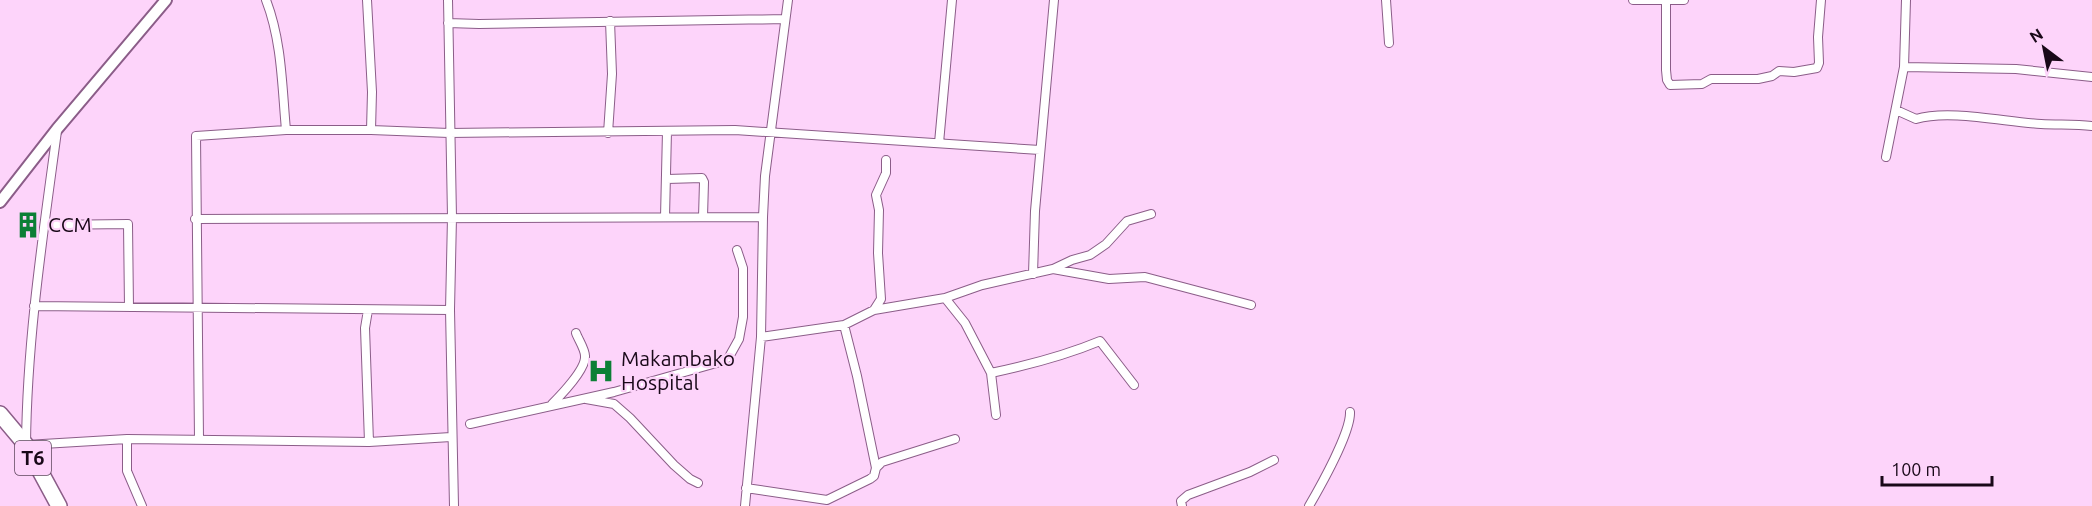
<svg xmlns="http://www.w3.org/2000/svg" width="2092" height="506" viewBox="0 0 2092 506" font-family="Ubuntu,sans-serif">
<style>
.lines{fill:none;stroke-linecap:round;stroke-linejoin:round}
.street-casing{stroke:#8b5d88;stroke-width:10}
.secondary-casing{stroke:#8b5d88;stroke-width:14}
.highway-casing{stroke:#8b5d88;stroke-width:18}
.street{stroke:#fff;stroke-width:8}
.secondary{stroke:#fff;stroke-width:10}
.highway{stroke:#fff;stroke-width:15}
.labels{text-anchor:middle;stroke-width:4.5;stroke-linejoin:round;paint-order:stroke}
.shield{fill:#fdd4fa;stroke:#5d455c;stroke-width:1.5}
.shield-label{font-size:20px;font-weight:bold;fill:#190818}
.poi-label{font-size:21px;fill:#190818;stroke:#fdd4fa;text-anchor:start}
</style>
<rect width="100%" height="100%" fill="#fdd4fa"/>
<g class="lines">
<!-- street casing -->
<g class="street-casing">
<path id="street" d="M266,0C282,41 282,87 286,130
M367,0L372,92L371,130
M448,0L452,217L450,310L454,506
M1386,0L1389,43
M1633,0H1684
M1666,1V70L1667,80L1670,85L1702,84L1711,79H1758L1772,76L1779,71L1794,72L1817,68L1819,63L1818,37L1821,0
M448,23L479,24L785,19
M1904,67L2016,69L2092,77
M1896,110L1916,119C1949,109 2005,122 2041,124C2058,125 2075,124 2092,126
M57,131C43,235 27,339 26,445L127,439L369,442L451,437
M608,133L612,74L610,21
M939,143L952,0
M1886,157L1904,67L1906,0
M667,179L702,178L704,182L703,217
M665,217L667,131
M195,219L763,217
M45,225L128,224L129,307
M1053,269L1072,260L1090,255L1106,244L1127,221L1151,214
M1033,274L1035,211L1054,0
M945,298L965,323L991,373L996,415
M34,306L450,310
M368,310L365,328L369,442
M874,310L881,299L878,253L879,210L876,195L886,173V160
M844,325L857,376L876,468
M761,337L844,325L874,310L945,298L982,285L1053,269L1109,279L1145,277L1251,305
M991,373C1029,365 1064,356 1100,341L1134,385
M586,399L614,404L630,418L674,465L690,479L698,483
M552,404C561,395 586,369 585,356C585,349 578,339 576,333
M470,424L614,392L720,362L729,357L739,339L743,317V268L737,250
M127,439V471L142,506
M199,439L196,136L286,130H371L449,133L735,130L1040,150
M746,488L827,500L870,479L874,476L876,468L882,462L955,439
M745,506L761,337L763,217L765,176L788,0
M1182,506L1181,501L1188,495L1250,472L1274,460
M1309,506C1320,487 1351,432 1350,412"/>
</g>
<!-- secondary casing -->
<g class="secondary-casing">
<path id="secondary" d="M0,202L57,129L166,0"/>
</g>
<!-- highway casing -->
<g class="highway-casing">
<path id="highway" d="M0,414L26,445L59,506"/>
</g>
<!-- street -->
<use href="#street" class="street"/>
<!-- secondary -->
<use href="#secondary" class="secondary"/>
<!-- highway -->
<use href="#highway" class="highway"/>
</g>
<!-- icons -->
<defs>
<g id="building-bare" transform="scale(2.07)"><path d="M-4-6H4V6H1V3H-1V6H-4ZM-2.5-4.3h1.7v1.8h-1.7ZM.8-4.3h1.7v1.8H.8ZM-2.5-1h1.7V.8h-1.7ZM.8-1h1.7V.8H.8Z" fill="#0c7f36" stroke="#fdd4fa" stroke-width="2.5" paint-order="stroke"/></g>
<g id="hospital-bare" transform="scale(2.07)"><path d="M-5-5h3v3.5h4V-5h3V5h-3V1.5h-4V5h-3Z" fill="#0c7f36" stroke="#fdd4fa" stroke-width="2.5" paint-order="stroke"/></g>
</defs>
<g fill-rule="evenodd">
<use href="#building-bare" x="28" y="225"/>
<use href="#hospital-bare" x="601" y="371"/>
</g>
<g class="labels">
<!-- shield labels -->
<rect class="shield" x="15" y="441" width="36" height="34" rx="4.5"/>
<g class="shield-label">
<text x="33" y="465">T6</text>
</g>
<!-- poi labels -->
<g class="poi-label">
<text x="48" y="232">CCM</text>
<text x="621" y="366">Makambako<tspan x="621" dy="24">Hospital</tspan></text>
</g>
</g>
<!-- north arrow -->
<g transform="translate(2044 48) rotate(328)" stroke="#fdd4fa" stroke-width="4.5" paint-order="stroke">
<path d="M0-4.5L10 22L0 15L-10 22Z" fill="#190818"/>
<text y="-9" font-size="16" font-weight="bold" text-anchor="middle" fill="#190818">N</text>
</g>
<!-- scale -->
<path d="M1882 476v9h110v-9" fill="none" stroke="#190818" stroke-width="3"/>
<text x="1891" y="476" font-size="18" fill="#190818" stroke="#fdd4fa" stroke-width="4.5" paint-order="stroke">100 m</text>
</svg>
